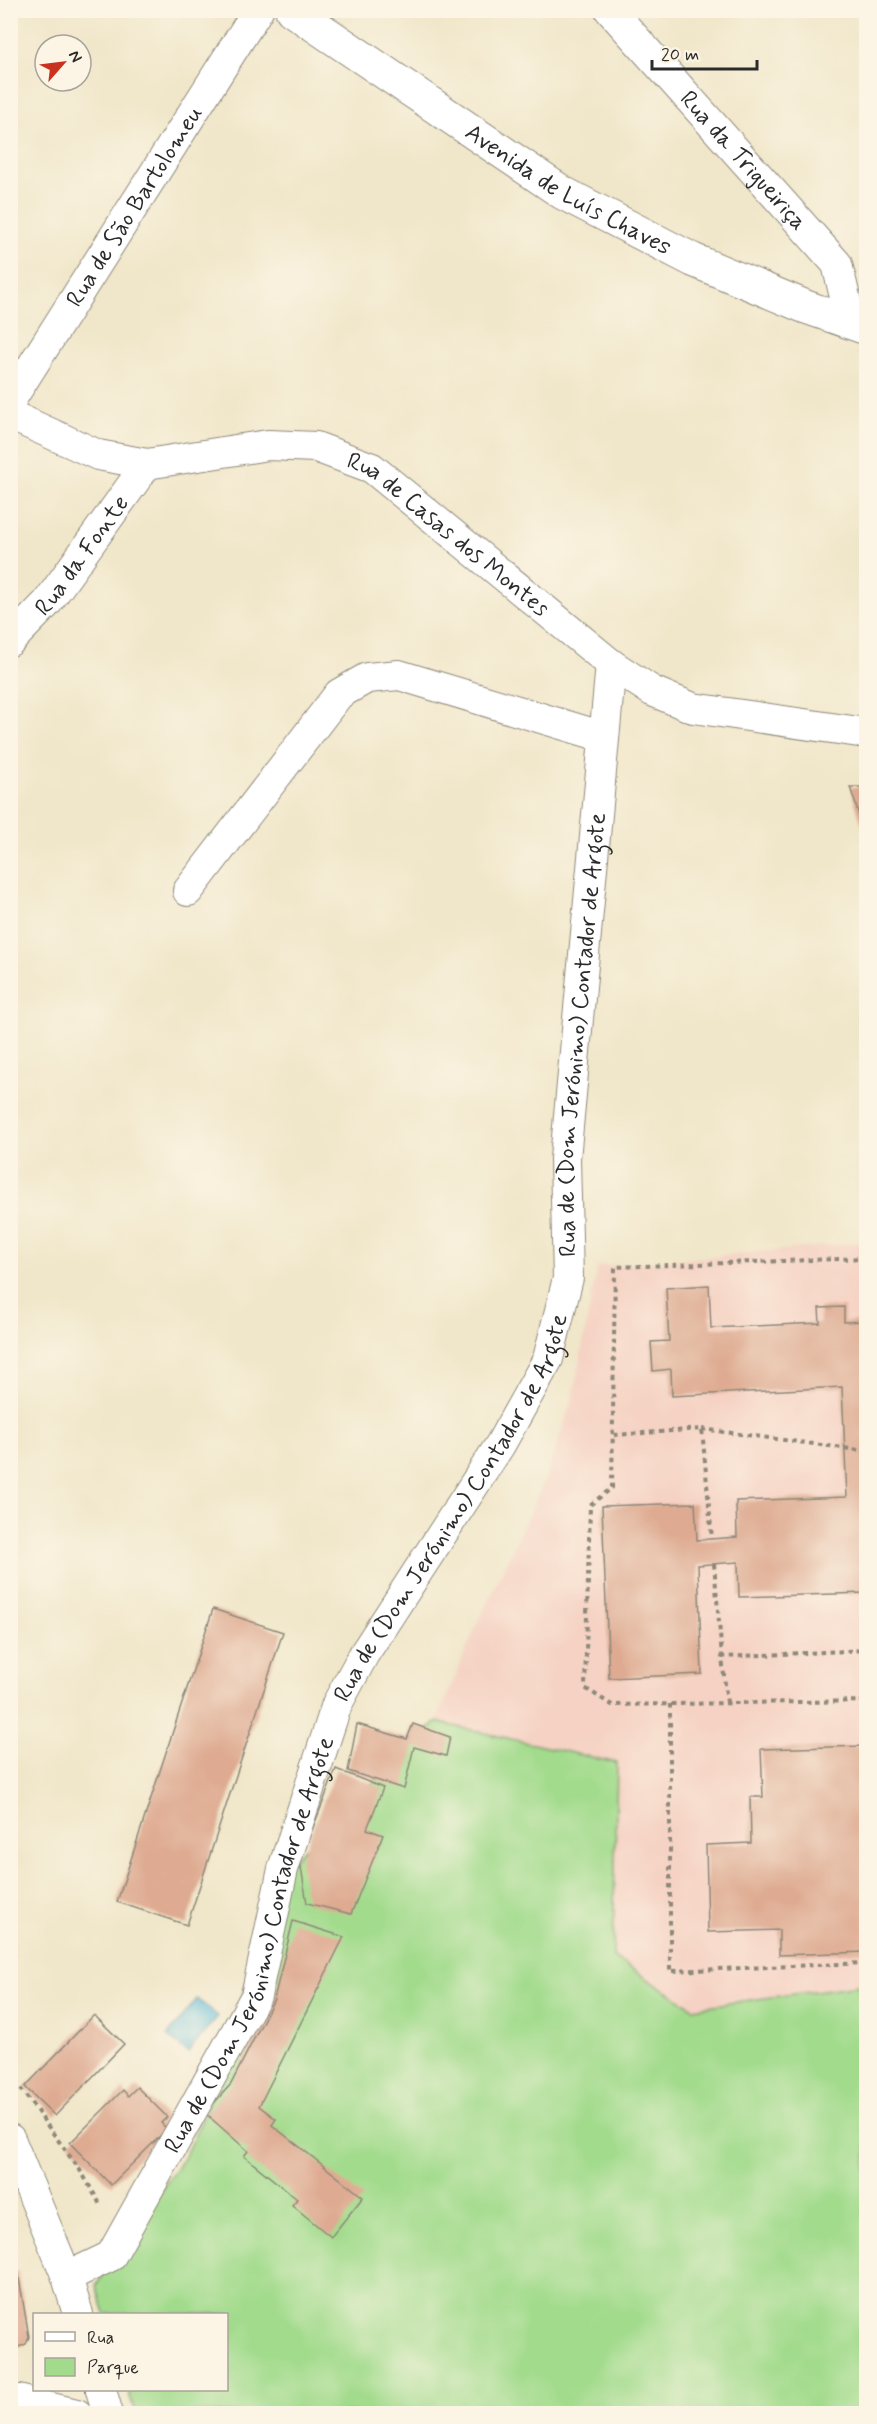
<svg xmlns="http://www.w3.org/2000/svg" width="877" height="2424" viewBox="0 0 877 2424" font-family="Mynerve,sans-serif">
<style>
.built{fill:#f5d2c3}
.green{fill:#a3db8d;stroke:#67835c;stroke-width:1.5}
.water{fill:#59b9d7;stroke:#427281;stroke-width:1.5}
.building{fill:#deaa91}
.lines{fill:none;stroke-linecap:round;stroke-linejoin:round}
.street-casing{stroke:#8e887a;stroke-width:32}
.secondary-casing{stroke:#8e887a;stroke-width:35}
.path{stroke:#8e887a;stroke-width:4;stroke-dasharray:4.5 4.5;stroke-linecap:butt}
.street{stroke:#fff;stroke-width:30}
.secondary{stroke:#fff;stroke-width:33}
.labels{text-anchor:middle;stroke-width:4.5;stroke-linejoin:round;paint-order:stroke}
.street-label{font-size:24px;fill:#2b2b2b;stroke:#fcf5e5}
</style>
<rect width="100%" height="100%" fill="#fcf5e5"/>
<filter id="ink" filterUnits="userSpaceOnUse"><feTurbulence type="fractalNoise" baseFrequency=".0167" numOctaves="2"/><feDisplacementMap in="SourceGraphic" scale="12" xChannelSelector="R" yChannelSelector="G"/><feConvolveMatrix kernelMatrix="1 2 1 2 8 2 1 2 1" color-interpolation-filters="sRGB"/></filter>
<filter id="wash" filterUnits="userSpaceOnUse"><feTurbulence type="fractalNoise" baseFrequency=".008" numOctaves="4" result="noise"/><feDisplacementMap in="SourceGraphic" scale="24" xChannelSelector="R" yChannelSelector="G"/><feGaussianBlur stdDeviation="1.35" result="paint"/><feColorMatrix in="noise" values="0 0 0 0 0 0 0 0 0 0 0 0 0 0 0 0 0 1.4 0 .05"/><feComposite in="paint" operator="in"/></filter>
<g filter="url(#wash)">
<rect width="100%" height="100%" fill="#f0e6c9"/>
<!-- built -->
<path class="built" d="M866,1242V1984L694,2008L613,1957L616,1763L436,1722L474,1631L547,1476L573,1396L597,1267Z"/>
<!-- green -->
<path class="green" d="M436,1722L617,1763L613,1957L693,2008L866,1984V2413H135L128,2390H226V2314H105L96,2286L185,2155L205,2113L283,1869Z"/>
<!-- water -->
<path class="water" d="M197,1999L218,2016L188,2053L167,2036Z"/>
<g id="blocks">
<!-- building -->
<path class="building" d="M850,787H866V837L864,830Z
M709,1285L711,1328L820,1323L819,1308L844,1307V1322L866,1321V1593L739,1597L738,1562L698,1565L702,1674L609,1678L602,1506L695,1503L697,1540L737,1537L736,1501L847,1497L842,1387L672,1396L671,1369L653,1371L651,1342L669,1341L666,1288Z
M213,1609L283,1632L187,1925L117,1902Z
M357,1724L407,1739L413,1724L450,1737L446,1756L414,1747L404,1789L348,1771Z
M866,1746V1952L779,1955V1930L708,1932L706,1845L751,1843L750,1797H763L761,1749Z
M336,1769L383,1788L367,1829L383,1835L351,1914L307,1903L300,1861Z
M293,1921L344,1937L259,2106L276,2119L272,2125L363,2197L331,2237L292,2205L297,2199L244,2156L248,2151L205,2113L231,2084L274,1999Z
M10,1945L15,1948L11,1951L15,1957L10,1962Z
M94,2015L124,2044L55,2116L25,2087Z
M137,2087L167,2117L161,2123L167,2129L111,2185L70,2143L123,2090L128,2096Z
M10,2270L18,2272L29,2337L26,2344L14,2349L10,2348Z"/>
</g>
</g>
<g filter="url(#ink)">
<use href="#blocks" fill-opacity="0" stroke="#8e887a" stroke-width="1.5"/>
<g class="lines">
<!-- street casing -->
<g class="street-casing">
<g id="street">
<path id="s1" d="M610,10L837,264L851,322"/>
<path id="s2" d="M10,401L258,10"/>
<path id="s3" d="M10,415L98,455L147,464L268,445L316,447L372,468L611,664L652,691L693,708L866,733"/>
<path id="s4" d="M10,641L47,603L147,464"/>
<path d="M188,891L339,694L367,678L399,675L604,737"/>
<path d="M10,2139L67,2277L78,2314"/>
<path id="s5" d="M67,2277L111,2256L256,1996L283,1869L337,1704L364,1654L500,1445L548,1359L568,1278L565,1159L611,664"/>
<path d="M101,2390L108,2414"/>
<path d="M10,2398L77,2414"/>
</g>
</g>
<!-- secondary casing -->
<g class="secondary-casing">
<g id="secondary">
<path id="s6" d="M292,10L563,193L693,260L806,307L866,328"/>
</g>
</g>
<!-- path -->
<path class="path" d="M866,1258L615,1267L612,1488L590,1505L585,1688L612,1705L866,1701
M702,1429L866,1451
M614,1435L702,1429L712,1539
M714,1564L722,1657
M727,1703L722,1657L866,1650
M670,1704V1971L866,1963
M10,2074L82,2173L101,2206"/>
<!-- street -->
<use href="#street" class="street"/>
<!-- secondary -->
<use href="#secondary" class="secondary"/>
</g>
</g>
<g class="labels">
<!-- street labels -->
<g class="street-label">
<text dy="8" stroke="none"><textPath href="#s1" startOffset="201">Rua da Trigueiriça</textPath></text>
<text dy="8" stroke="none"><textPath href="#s6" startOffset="330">Avenida de Luís Chaves</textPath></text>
<text dy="8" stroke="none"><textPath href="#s2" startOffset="231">Rua de São Bartolomeu</textPath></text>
<text dy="8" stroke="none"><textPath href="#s3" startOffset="477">Rua de Casas dos Montes</textPath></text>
<text dy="8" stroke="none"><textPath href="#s4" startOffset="112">Rua da Fonte</textPath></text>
<text dy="8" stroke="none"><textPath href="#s5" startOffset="1382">Rua de (Dom Jerónimo) Contador de Argote</textPath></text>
<text dy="8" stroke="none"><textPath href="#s5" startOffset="878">Rua de (Dom Jerónimo) Contador de Argote</textPath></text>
<text dy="8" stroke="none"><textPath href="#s5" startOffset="392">Rua de (Dom Jerónimo) Contador de Argote</textPath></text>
</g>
</g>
<!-- margin -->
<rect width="877" height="2424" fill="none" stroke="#fcf5e5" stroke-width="36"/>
<!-- legend -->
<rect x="33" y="2313" width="195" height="78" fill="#fcf5e5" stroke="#a8a49b" stroke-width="1.5"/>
<rect x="45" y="2332" width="30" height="9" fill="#ffffff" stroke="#a8a49b" stroke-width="1.5"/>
<text x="87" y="2343" font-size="18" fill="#2b2b2b">Rua</text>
<rect x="45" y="2358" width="30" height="18" fill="#a3db8d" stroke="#a8a49b" stroke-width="1.5"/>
<text x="87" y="2373" font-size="18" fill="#2b2b2b">Parque</text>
<!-- north arrow -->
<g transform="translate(63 63) rotate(62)"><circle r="28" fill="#fcf5e5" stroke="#a8a49b" stroke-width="1.5"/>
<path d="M0-4.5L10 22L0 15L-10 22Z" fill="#c8321e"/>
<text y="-9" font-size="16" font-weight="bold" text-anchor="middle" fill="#2b2b2b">N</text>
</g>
<!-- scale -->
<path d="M652 60v9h105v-9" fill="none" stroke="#2b2b2b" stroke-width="3"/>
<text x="661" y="60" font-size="18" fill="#2b2b2b" stroke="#fcf5e5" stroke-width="4.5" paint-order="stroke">20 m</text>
</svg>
